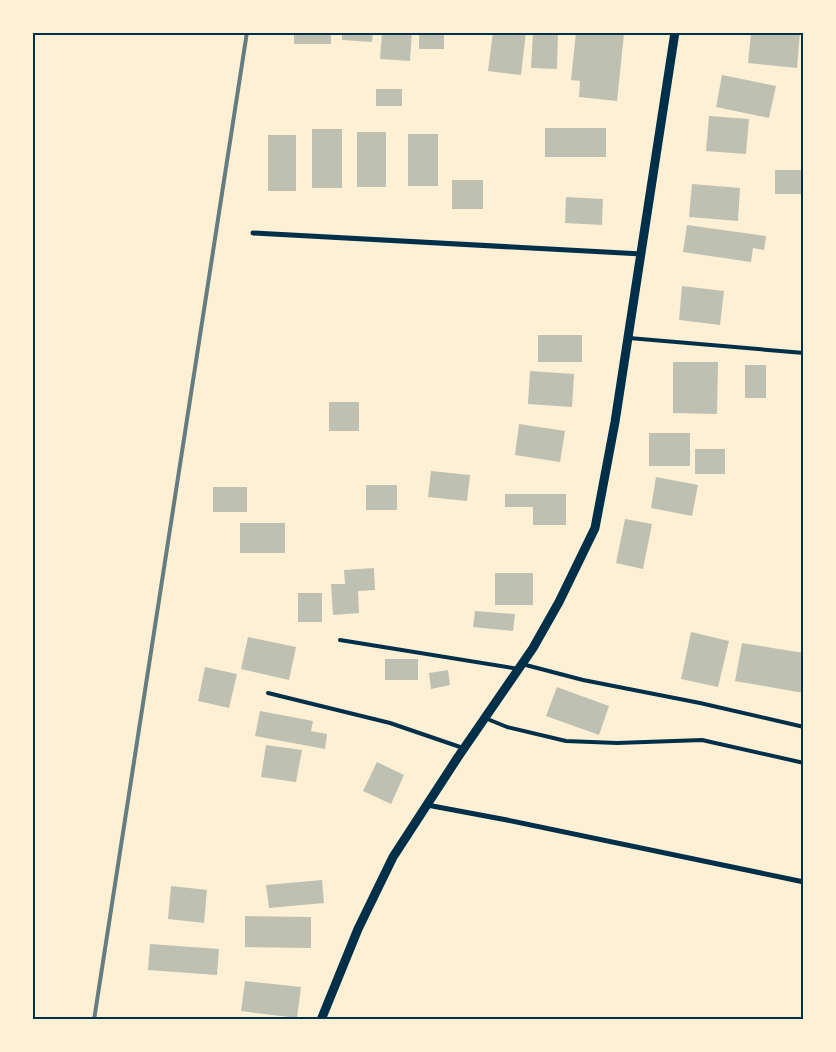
<svg xmlns="http://www.w3.org/2000/svg" width="836" height="1052" viewBox="0 0 836 1052" font-family="'Varela Round',sans-serif">
<style>
.building{fill:#bec0b2}
.lines{fill:none;stroke-linecap:round;stroke-linejoin:round}
.service{stroke:#003049;stroke-width:4}
.minor{stroke:#003049;stroke-width:5}
.tertiary{stroke:#003049;stroke-width:9}
.rail{stroke:#657d81;stroke-width:4}
.neatline{fill:none;stroke:#003049;stroke-width:2}
</style>
<rect width="100%" height="100%" fill="#fdf0d5"/>
<!-- building -->
<path class="building" d="M294,32H331V44H294Z
M342,32H373L372,42L342,40Z
M382,32H412L410,61L380,59Z
M419,32H444V49H419Z
M493,32H526L521,75L488,71Z
M533,32H558L557,69L531,68Z
M576,32H610L624,34L617,101L579,97L580,81L571,80Z
M751,32H800L797,68L748,63Z
M722,75L776,86L769,118L716,107Z
M376,89H402V106H376Z
M709,116L749,119L746,154L706,151Z
M545,128H606V157H545Z
M312,129H342V188H312Z
M357,132H386V187H357Z
M408,134H438V186H408Z
M268,135H296V191H268Z
M775,170H804V194H775Z
M452,180H483V209H452Z
M692,184L740,188L738,221L689,217Z
M566,197L603,199L602,225L565,223Z
M687,225L766,236L764,250L753,248L751,262L683,252Z
M682,286L724,291L720,325L679,320Z
M538,335H582V362H538Z
M673,362H718L717,414L673,413Z
M745,365H766V398H745Z
M530,371L574,374L572,407L528,404Z
M329,402H359V431H329Z
M519,424L565,431L560,462L515,455Z
M649,433H690V466H649Z
M695,449H725V474H695Z
M431,471L470,475L467,501L428,497Z
M656,477L698,485L692,516L651,508Z
M366,485H397V510H366Z
M213,487H247V512H213Z
M505,494H566V525H533V507H505Z
M625,519L652,524L643,569L616,563Z
M240,523H285V553H240Z
M374,568L375,590L358,591L359,613L333,615L331,584H345L344,570Z
M495,573H533V605H495Z
M298,593H322V622H298Z
M475,611L515,614L513,631L473,627Z
M691,632L729,641L718,687L681,679Z
M248,637L296,647L289,680L241,669Z
M742,643L804,653V693L735,681Z
M385,659H418V680H385Z
M205,667L237,674L229,708L198,701Z
M448,670L450,685L431,689L429,673Z
M557,687L609,706L599,735L546,716Z
M260,711L313,721L311,731L327,734L325,749L255,736Z
M266,745L302,750L296,782L261,777Z
M377,762L404,775L391,804L363,791Z
M322,880L324,903L269,908L266,885Z
M171,886L207,890L204,923L168,919Z
M245,916L311,917V948L245,947Z
M150,944L219,949L217,975L148,970Z
M245,981L301,987L297,1018L241,1011Z"/>
<g class="lines">
<!-- service -->
<path class="service" d="M629,338L804,353
M340,640L519,669
M522,664L583,680L700,703L804,727
M268,693L390,723L463,748
M485,718L507,727L566,741L617,743L702,740L804,763"/>
<!-- minor -->
<path class="minor" d="M253,233L642,254
M427,805L507,820L804,882"/>
<!-- tertiary -->
<path class="tertiary" d="M321,1020L358,929L393,857L458,757L533,648L559,602L595,528L615,422L675,32"/>
<!-- rail -->
<path class="rail" d="M94,1020L247,32"/>
</g>
<!-- border -->
<rect width="836" height="1052" fill="none" stroke="#fdf0d5" stroke-width="68"/>
<rect x="34" y="34" width="768" height="984" class="neatline"/>
</svg>
